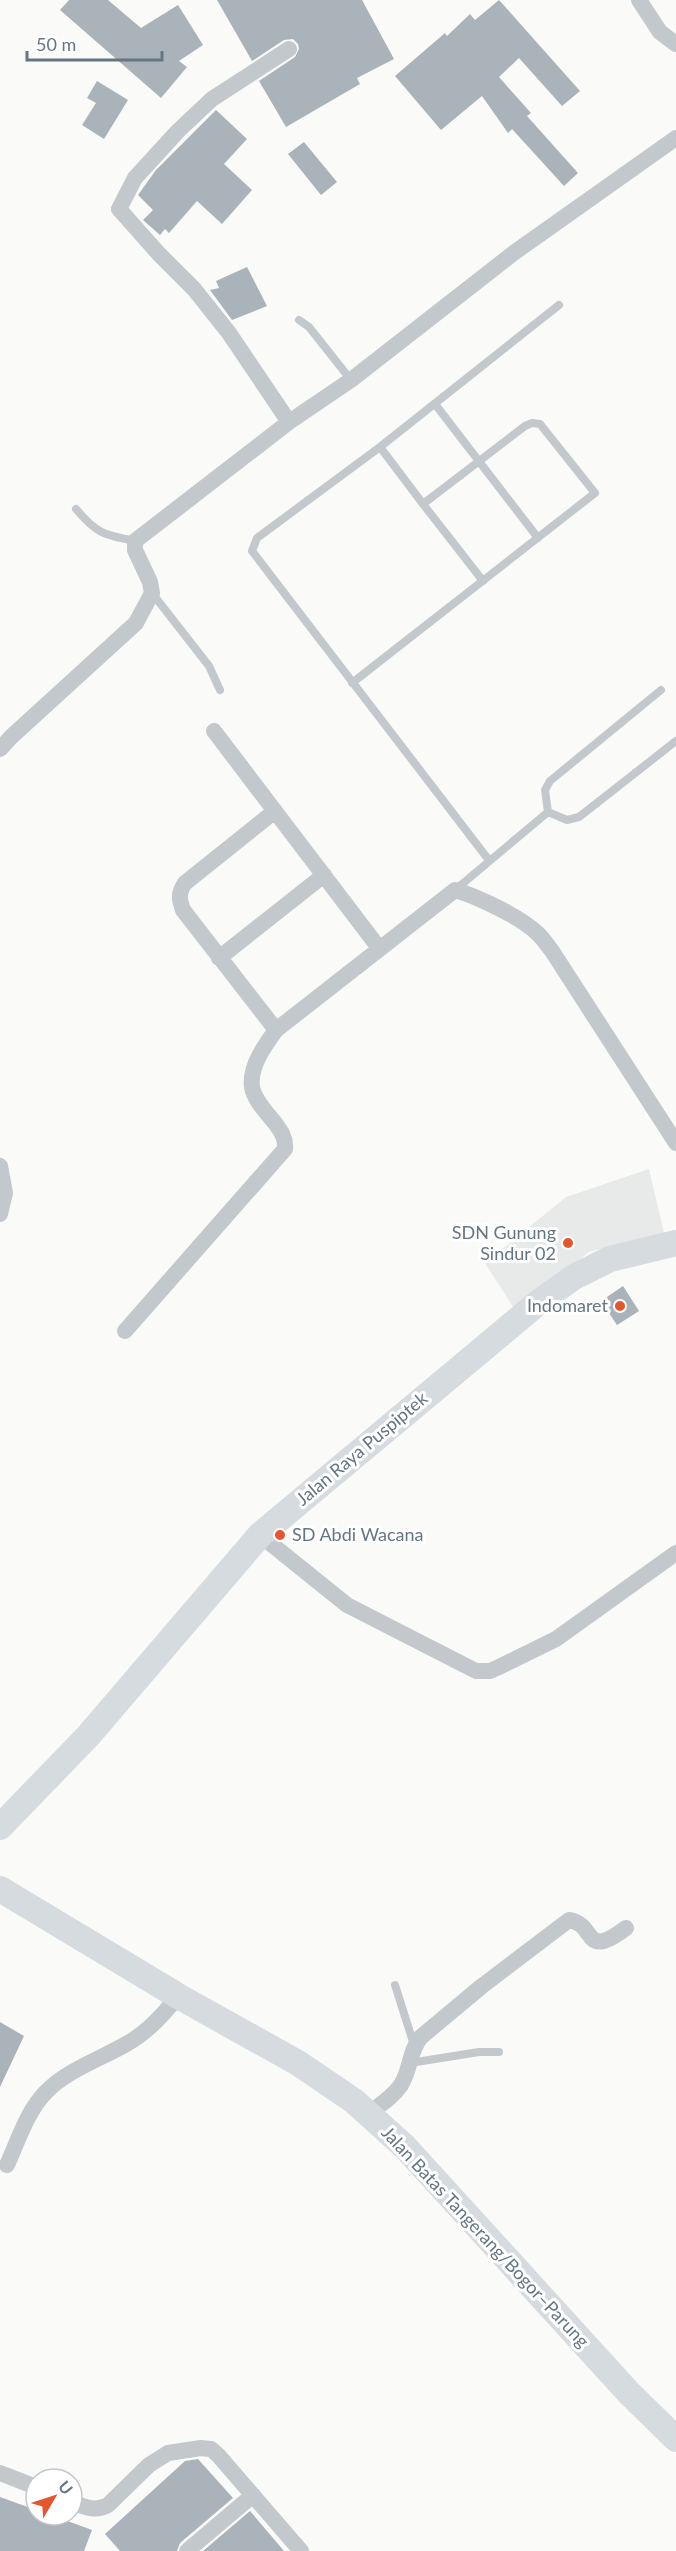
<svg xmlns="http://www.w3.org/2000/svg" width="676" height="2551" viewBox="0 0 676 2551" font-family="Lato,sans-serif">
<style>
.built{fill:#e8e9e9}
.building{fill:#aab3b9}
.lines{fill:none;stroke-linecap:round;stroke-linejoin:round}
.service{stroke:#c3c8cc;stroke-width:8}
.minor{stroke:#c3c8cc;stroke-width:16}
.primary{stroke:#d6dbdf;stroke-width:26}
.poi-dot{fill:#e4572e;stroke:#fff;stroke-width:2}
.labels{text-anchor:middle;stroke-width:6;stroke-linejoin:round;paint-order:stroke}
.poi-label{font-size:18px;fill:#657683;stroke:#fff;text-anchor:end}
.street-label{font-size:18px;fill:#657683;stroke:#fff}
</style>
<rect width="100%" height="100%" fill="#fafaf8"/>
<!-- built -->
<path class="built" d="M649,1169L664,1233L589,1252L515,1310L485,1263L566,1197Z"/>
<!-- building -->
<path class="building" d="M69,0H108L141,28L178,5L203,45L179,61L187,67L161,98L60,10Z
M217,0H362L394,59L357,78L360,84L286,127L259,81L295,57L299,49L298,44L293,39L284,40L252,61Z
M499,0L580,91L562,106L519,58L499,77L531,113L527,116L578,173L564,186L512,129L508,133L482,96L441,130L395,76L445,33L447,36L470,14L475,20Z
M97,81L128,100L104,139L82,125L96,103L87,98Z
M216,110L247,139L224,164L252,190L222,224L197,201L169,233L165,229L160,235L143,220L153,210L138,195L156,170Z
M304,142L337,182L321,195L288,154Z
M247,267L267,306L232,320L210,290L219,288L216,281Z
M623,1286L639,1311L617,1325L601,1301Z
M0,2022L24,2036L0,2087Z
M198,2459L233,2498L180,2543L177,2551H120L105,2534L185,2461Z
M0,2497L36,2510V2515H51L92,2530L84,2551H0Z
M250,2511L284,2551H203Z"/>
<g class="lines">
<!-- service -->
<path class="service" d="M299,320L309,327L351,380
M435,404L538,538
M423,504L483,581
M76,509C97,534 104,535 135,541
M152,593L209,666L220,690
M352,683L595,493L540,424L532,423L525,426L423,504L380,447
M548,812L567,820L579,817L676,741
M488,859L252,551L257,538L380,447L559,305
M455,890L548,812L545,790L550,781L661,690
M395,1985L414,2045
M410,2063L479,2052H499"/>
<!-- minor -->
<path class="minor" d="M639,0L660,32L676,44
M289,49L212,99L178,131L135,178L119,209L159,254L194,289L229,333L289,422
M214,731L379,948
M0,749L11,737L136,623L152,593L150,582L135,550V541L289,422L351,380L515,252L676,138
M275,811L185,883C178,893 179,899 183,910L276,1030
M219,958L324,875
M0,1166L5,1193L0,1214
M125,1331L285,1149C286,1138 281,1131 275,1123C267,1113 254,1100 252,1087C249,1067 265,1045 276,1030L455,890C476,896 521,917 537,933C543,938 547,945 552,951L676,1143
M260,1535L347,1605L476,1671H490L499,1667L556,1639L676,1553
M369,2113C380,2105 393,2097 401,2085C411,2069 409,2051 421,2037L482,1986L569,1920C597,1924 582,1961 626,1928
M7,2165C18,2141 27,2111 46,2092C67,2070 101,2059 128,2043C148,2032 164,2014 178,1996
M0,2473L36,2487
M72,2502C85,2507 94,2512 108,2505L149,2465L168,2453L201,2448L211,2449L218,2455L301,2551
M187,2551L253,2495"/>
<!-- primary -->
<path class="primary" d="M0,1827L88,1736L260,1535L539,1302L574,1277L610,1259L676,1243
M0,1889L178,1996L298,2063L354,2101L405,2147L629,2393L676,2439"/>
</g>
<!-- markers -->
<g class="poi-dot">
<circle cx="568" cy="1243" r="6"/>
<circle cx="620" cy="1306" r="6"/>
<circle cx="280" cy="1535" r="6"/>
</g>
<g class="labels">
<!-- poi labels -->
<g class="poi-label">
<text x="556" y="1239">SDN Gunung<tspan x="556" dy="21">Sindur 02</tspan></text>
<text x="608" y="1312">Indomaret</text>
<text x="292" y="1541" text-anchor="start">SD Abdi Wacana</text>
</g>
<!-- street labels -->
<g class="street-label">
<text transform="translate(362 1449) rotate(-40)" y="6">Jalan Raya Puspiptek</text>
<text transform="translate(485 2237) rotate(47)" y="6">Jalan Batas Tangerang/Bogor–Parung</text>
</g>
</g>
<!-- north arrow -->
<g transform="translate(54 2497) rotate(51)"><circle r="28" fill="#ffffff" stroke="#c1c8cd" stroke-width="1.5"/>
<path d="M0-4.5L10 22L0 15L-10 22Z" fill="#e4572e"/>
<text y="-9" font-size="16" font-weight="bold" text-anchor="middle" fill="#657683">U</text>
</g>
<!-- scale -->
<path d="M27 51v9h135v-9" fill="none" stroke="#657683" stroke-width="3"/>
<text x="36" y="51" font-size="18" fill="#657683" stroke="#ffffff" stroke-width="4.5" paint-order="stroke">50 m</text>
</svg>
